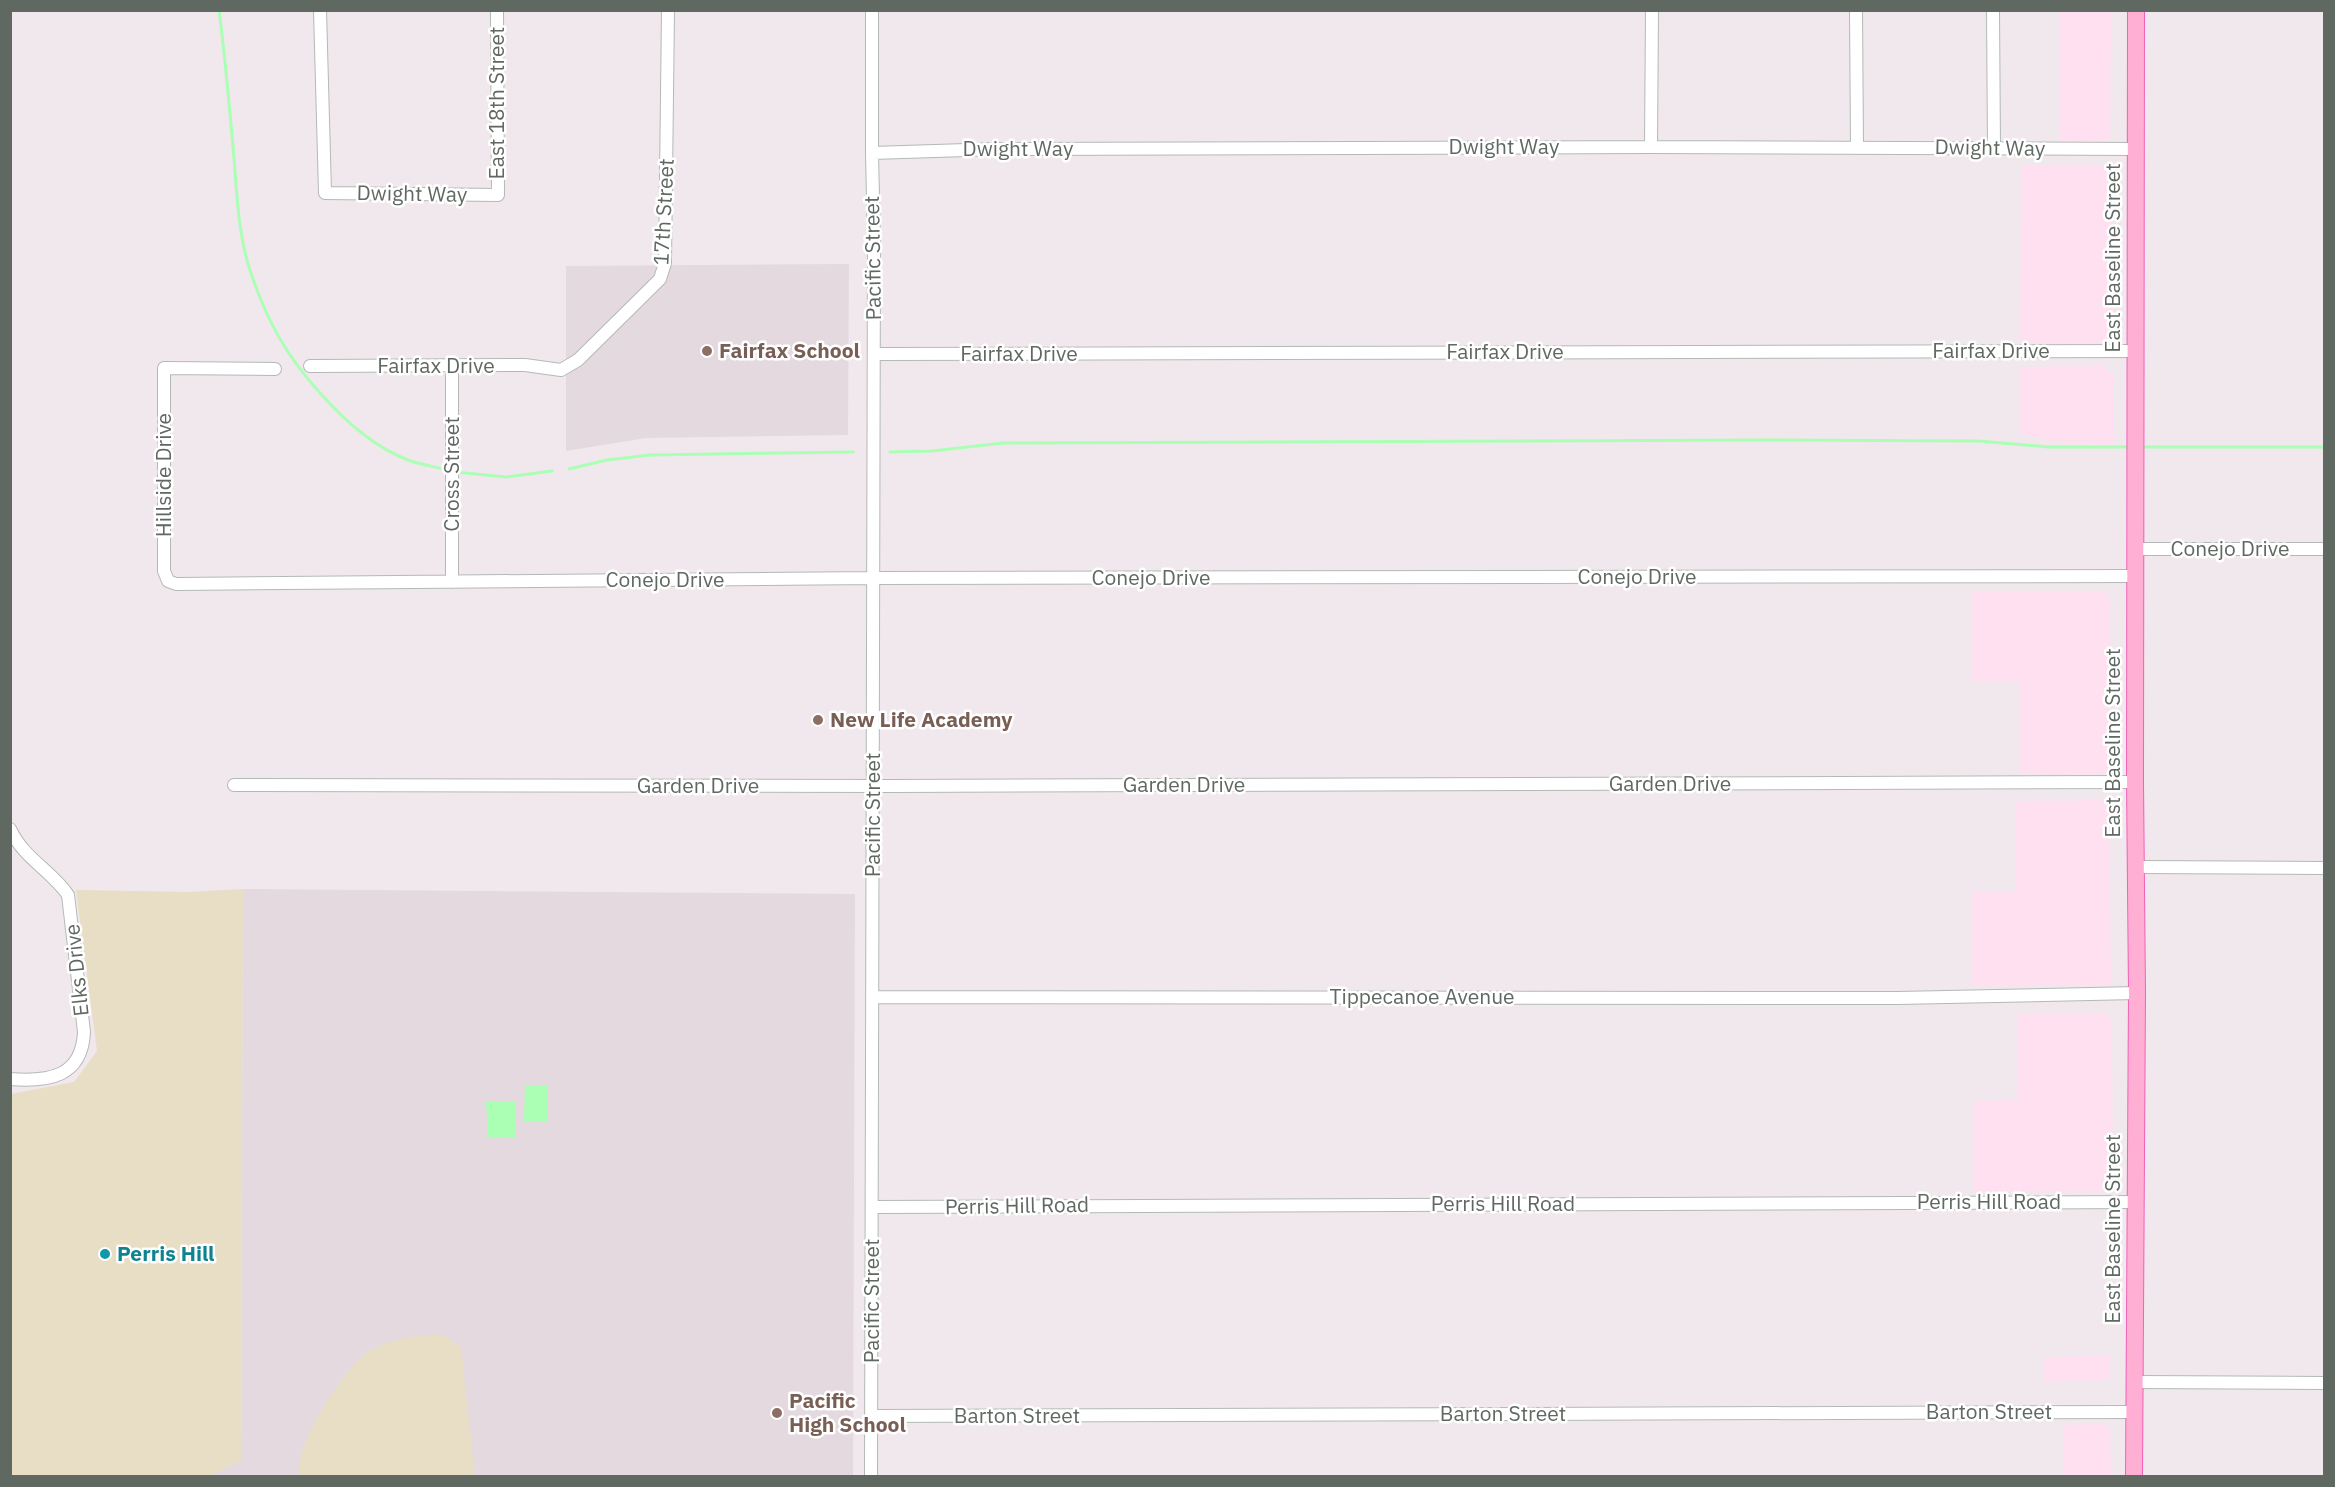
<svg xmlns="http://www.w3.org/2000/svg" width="2335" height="1487" viewBox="0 0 2335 1487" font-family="'IBM Plex Sans',sans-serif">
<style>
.commercial{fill:#fee0f0}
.education{fill:#e4d9df}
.green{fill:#e8ddc5}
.water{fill:#aaffb5}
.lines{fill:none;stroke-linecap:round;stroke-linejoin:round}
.stream{stroke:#aaffb5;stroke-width:3}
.minor-casing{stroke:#b3bab5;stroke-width:14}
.major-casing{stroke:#f260b6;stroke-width:18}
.minor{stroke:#fff;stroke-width:12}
.major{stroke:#ffafd4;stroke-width:16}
.education-dot{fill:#8d6e63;stroke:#fff;stroke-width:2}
.culture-dot{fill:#0f9aa8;stroke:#fff;stroke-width:2}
.labels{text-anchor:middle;stroke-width:5;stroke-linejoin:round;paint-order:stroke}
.street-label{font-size:21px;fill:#5f6861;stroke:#fff}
.education-label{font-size:21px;font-weight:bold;fill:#785e54;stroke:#fff;text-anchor:start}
.culture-label{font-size:21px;font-weight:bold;fill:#0d838f;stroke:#fff;text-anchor:start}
</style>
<rect width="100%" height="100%" fill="#f1e8ed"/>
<!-- commercial -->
<path class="commercial" d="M2059,11H2111L2110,142H2059Z
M2021,165H2111L2113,335L2105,344H2020Z
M2102,365L2114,377V445L2052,442L2020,433V367Z
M1972,591H2105L2110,597V774H2020V681H1972Z
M2109,800L2111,985H1972L1971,892L2015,891V801Z
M2018,1014H2106L2112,1021L2113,1188L2109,1191H1973V1101L2018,1100Z
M2110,1356V1380L2043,1381V1357Z
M2100,1424L2110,1428L2111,1476H2064V1425Z"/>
<!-- education -->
<path class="education" d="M849,264L848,435L646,438L566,451V266Z
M243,889L855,894L853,1476H210L241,1459Z"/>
<!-- green -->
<path class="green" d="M243,889L241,1460L210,1476H11V1094L74,1082L97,1051L76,890L189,892Z
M437,1334L446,1337L461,1347L475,1476H299C295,1444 343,1369 370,1351C390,1338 415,1337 437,1334Z"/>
<!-- water -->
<path class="water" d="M525,1085H547V1121H524Z
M485,1102H516L515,1137H487V1109H485Z"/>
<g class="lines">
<!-- stream -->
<path class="stream" d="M219,10C225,56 229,101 233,147C237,188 237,233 251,273C267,321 287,357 321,394C344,420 374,447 408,460C419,464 431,466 443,469
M2142,447H2324
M890,452L932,451L1003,443L1762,440L1979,441L2048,447H2129
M569,469L607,460L650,455L853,452
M455,472L506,477L552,471"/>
<!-- minor casing -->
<g class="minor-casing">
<path id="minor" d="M320,10L325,193L498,195L497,10
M1856,10L1857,147
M1993,10L1994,148
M1651,147L1652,10
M872,153L998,149L1651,147L2136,149
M874,354L2136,351
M310,366L525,365L561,370L578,360L660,279L665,263L668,10
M452,367V582
M275,369L164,368V571L168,581L176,584L873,578L2135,576
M2135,549H2324
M234,785L891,786L2135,782
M10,829C24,859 51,870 68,895L84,1032C82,1077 49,1082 10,1079
M2135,867L2324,868
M872,997L1897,998L2137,993
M872,1207L2135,1202
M2135,1382L2324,1383
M871,1416L2135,1412
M871,1476L874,243L872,153V10"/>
</g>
<!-- major casing -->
<g class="major-casing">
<path id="major" d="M2134,1476L2137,993L2135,782L2136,10"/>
</g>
<!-- minor -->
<use href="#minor" class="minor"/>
<!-- major -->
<use href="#major" class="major"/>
</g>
<!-- markers -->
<g class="education-dot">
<circle cx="707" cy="351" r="6"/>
<circle cx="818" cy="720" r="6"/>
<circle cx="777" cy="1413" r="6"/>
</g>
<circle class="culture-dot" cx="105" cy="1254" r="6"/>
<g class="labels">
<!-- street labels -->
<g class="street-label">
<text transform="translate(497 103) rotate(-90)" y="7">East 18th Street</text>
<text x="1504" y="154">Dwight Way</text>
<text transform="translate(1990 148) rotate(1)" y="7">Dwight Way</text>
<text x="1018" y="156">Dwight Way</text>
<text transform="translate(412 194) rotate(1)" y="7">Dwight Way</text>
<text transform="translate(664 212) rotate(-87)" y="7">17th Street</text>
<text transform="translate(873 258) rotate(-91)" y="7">Pacific Street</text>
<text transform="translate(2113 258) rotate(-90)" y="7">East Baseline Street</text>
<text x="1991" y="358">Fairfax Drive</text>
<text x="1505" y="359">Fairfax Drive</text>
<text x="1019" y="361">Fairfax Drive</text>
<text x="436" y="373">Fairfax Drive</text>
<text transform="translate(452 474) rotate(-90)" y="7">Cross Street</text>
<text transform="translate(164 475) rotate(-90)" y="7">Hillside Drive</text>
<text x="2230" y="556">Conejo Drive</text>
<text x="1637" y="584">Conejo Drive</text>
<text x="1151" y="585">Conejo Drive</text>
<text x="665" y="587">Conejo Drive</text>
<text transform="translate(2113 743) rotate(-90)" y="7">East Baseline Street</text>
<text x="1670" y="791">Garden Drive</text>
<text x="1184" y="792">Garden Drive</text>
<text x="698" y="793">Garden Drive</text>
<text transform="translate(873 815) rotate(-90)" y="7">Pacific Street</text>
<text transform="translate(77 970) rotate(-96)" y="7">Elks Drive</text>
<text x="1422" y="1004">Tippecanoe Avenue</text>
<text x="1989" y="1209">Perris Hill Road</text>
<text x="1503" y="1211">Perris Hill Road</text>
<text transform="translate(1017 1206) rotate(-1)" y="7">Perris Hill Road</text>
<text transform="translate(2113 1229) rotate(-90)" y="7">East Baseline Street</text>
<text transform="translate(872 1301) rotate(-90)" y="7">Pacific Street</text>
<text x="1989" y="1419">Barton Street</text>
<text x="1503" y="1421">Barton Street</text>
<text x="1017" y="1423">Barton Street</text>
</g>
<!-- education labels -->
<g class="education-label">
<text x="719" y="358">Fairfax School</text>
<text x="830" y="727">New Life Academy</text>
<text x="789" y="1408">Pacific<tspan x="789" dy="24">High School</tspan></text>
</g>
<!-- culture labels -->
<g class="culture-label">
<text x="117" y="1261">Perris Hill</text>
</g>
</g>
<!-- border -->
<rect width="2335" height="1487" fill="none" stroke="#5f6861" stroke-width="24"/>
</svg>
